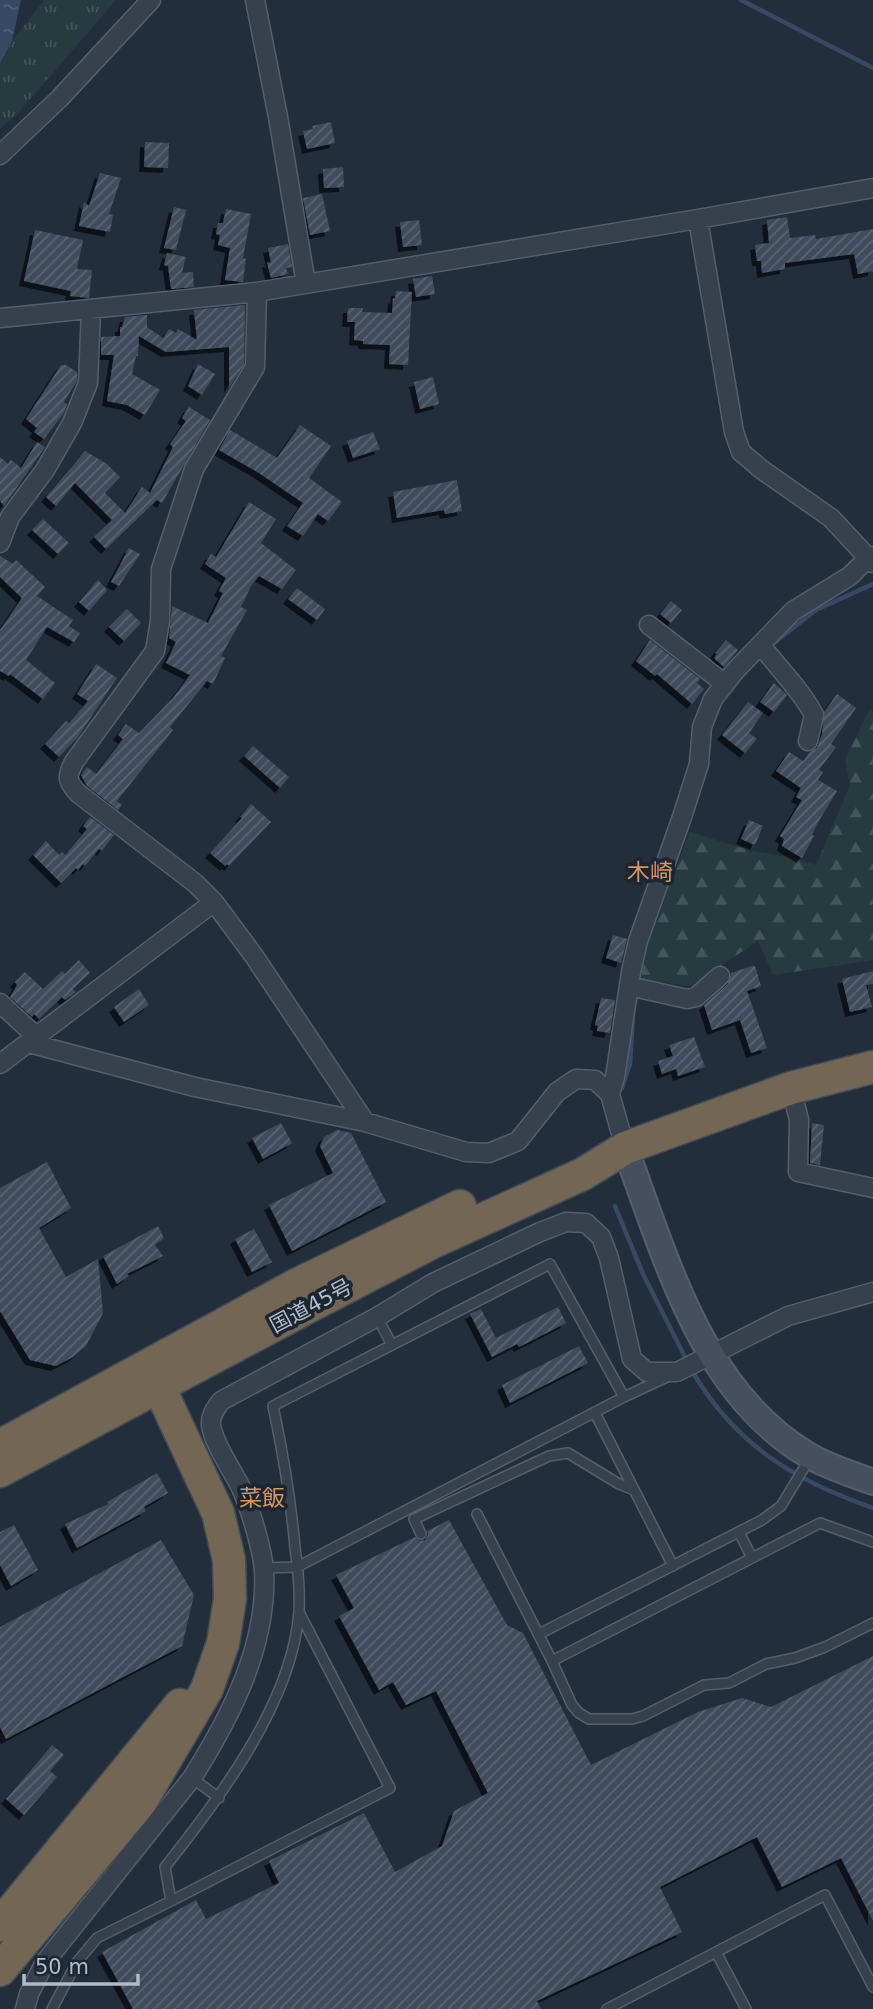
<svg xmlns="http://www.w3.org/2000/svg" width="873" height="2009" viewBox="0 0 873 2009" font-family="'DejaVu Sans','Noto Sans JP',sans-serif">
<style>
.grass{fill:url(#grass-tufts)}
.forest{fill:url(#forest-firs)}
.water{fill:url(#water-ripples)}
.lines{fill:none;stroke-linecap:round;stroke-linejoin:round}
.stream{stroke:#364965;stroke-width:4.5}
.building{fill:url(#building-hatch);filter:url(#shadow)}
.lane-casing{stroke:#555e6b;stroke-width:12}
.street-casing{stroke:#555e6b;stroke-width:21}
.secondary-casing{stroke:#555e6b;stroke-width:28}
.highway-casing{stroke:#424b58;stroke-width:35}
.lane{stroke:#37404d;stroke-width:9}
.street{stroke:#37404d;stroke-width:18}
.secondary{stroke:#454f60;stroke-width:24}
.highway{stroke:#736753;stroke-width:32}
.labels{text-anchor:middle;stroke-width:7;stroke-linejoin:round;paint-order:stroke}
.street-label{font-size:21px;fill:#b2bbc9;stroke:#1c2532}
.neighbourhood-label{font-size:23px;fill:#d7955f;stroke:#1c2532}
</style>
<defs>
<pattern id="grass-tufts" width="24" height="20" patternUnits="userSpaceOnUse" patternTransform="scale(1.75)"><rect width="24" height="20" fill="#253b3e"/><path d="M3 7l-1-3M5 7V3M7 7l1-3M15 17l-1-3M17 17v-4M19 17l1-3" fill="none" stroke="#425559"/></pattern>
<pattern id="forest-firs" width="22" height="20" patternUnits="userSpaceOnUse" patternTransform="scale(1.75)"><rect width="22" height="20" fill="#253b3e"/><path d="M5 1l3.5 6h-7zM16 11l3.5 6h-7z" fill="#425559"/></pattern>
<pattern id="water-ripples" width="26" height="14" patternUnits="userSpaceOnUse" patternTransform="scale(1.75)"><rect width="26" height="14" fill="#364965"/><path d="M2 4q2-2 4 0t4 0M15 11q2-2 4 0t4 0" fill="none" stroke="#51617a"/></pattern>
<pattern id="building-hatch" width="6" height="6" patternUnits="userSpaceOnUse" patternTransform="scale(1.75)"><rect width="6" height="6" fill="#3f4c5d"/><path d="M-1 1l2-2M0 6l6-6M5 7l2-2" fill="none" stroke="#586473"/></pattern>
<filter id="shadow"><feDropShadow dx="-5" dy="5" stdDeviation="0" flood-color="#0009"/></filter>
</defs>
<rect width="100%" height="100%" fill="#232e3d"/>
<!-- grass -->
<path class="grass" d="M44,0H116L19,112L0,129V63L12,41Z"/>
<!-- forest -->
<path class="forest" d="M873,709V960L773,975L758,941L690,986L641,979L646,943L690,832L752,851L784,856L816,865L850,785L845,760L869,710Z"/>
<!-- water -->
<path class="water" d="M0,0H21L12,41L0,63Z"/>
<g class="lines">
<!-- stream -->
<path class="stream" d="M741,0L873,68
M775,642L816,610L873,584
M622,1088L630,1064L633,1014
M615,1206L643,1274L688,1363
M692,1371C736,1445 793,1480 873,1508"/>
</g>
<!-- building -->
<path class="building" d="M331,122L335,143L307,149L303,131L313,129L312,126Z
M145,142L169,143L168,168L144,167Z
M343,167L344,187L324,188L323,169Z
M100,173L121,178L109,214L113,215L110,232L79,226L84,202L89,206Z
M322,194L330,231L310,235L303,198Z
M174,207L186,210L176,250L164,248Z
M226,209L251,214L243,258L246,259L243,282L225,280L230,248L218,245L220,235L216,234L218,223H223Z
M787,217L790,238L815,235L816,239L873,229V271L858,274L854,254L785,263V269L762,273L761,261H757L755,245L769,243L767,220Z
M419,220L422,245L403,247L400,222Z
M35,230L83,240L77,269L92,270L89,298L70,296L71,291L24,281Z
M288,244L292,267L286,268L288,274L271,278L267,262L271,263L268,248Z
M167,253L186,257L182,273L193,272L194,287L171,289L168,266L164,265Z
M432,276L435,294L416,297L413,279Z
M396,291L412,292L408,365L389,364L390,345L363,344V341L354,340L355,322H347L348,308H363L362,312L392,313L393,298L395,299Z
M245,305L244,364L229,388V347L166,352L139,336L138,356H136L132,374L160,390L145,415L127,405L107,401L114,355H101V337L120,336V327H122L125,317L147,315V327L163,338L169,329L176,333L178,329L197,340L194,310Z
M198,364L215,374L202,395L188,386Z
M61,365H66L77,372V381L64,402L67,404L64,413L44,439L34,432L37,428L26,419Z
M433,377L439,404L420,409L414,382Z
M189,407L210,420L162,503L157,500L106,549L94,537L112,520L75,483L56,506L46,497L85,451L107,464L120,477L105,493L125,513L142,487L150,493L173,447L170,444L186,421L182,418Z
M300,425L331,446L309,478L342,502L328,521L318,514L303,536L287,526L303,503L259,473L219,450L230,430L277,458Z
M373,432L380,449L353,458L347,441Z
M37,442L45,447L4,506L0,501V457L8,464L11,460L21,468Z
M457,480L462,511L445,514L444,510L397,518L393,492Z
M249,502L276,519L261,543L296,570L282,589L259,576L251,586L241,607L247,610L221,656L225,658L213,684L207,681L170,727L173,730L117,801L122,805L118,810L87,786L81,775L87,767L96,774L123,739L118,735L126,724L139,733L173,698L190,675L166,663L176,642L169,638L172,608V606L208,623L223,593L219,591L226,578L205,564L211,554L216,557Z
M43,519L69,543L58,554L32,530Z
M129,548L140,554L119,586L111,582Z
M0,556L13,564L16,560L45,587L37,596L73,620L69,626L80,633L74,642L47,627L26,660L55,683L43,699L10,674L9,676L0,671V630L22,598L0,577Z
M98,580L107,590L89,611L79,602Z
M297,588L325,609L317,620L288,599Z
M671,601L682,610L671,623L660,614Z
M127,609L141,623L124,641L109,627Z
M650,640L700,679L697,683L704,689L692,704L657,674L655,676L636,661Z
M726,640L738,650L724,667L714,658L717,654L715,653Z
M96,664L117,678L78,737L59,757L45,744L66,721L69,723L88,701L77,694Z
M774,683L787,695L774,712L760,702Z
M837,694L856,708L831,744L836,747L819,770L823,772L818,780L837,791L817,824L812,835L814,836L802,858L782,846L784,839L780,836L802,800L796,797L801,788L776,771L789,752L803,761L810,752L817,748L822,734L824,712Z
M748,702L763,713L749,733L757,739L745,753L722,735Z
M253,746L289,777L280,788L244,756Z
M251,804L271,822L229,866L227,864L225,866L210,853L242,818L240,817Z
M90,817L114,835L102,851L99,849L85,866L83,864L78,870L76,868L61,883L33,855L46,841L59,855L62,852L65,855L87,829L83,826Z
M749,820L763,826L755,845L741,839Z
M613,935L627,939L621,963L606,958Z
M79,960L90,973L73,989L76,992L71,996L65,1000L62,997L39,1019L34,1014L32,1017L10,997L17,985L15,982L25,972L43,989L62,971L65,974Z
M752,966H755L761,986L747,991L767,1048L751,1053L740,1020L712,1030L704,1005L728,984L731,973Z
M873,971V984L866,985L872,1007L850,1012L842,979Z
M139,989L149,1005L124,1022L114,1007Z
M601,998L615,1000L610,1033L597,1031L598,1026L595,1025Z
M694,1037L705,1067L678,1076L676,1069L662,1074L658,1061L673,1056L669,1045Z
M281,1123L292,1143L263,1159L252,1138Z
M812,1123L824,1125L820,1165L810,1163Z
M337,1130L351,1133L386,1202L292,1251L269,1205L333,1173L320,1146L324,1137Z
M47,1162L71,1208L39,1228L66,1277L98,1259L103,1313L86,1346L73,1357L56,1366L30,1360L0,1311V1188Z
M158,1226L164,1238L155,1245L163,1256L127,1274L129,1276L117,1284L103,1256Z
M254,1229L272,1262L252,1272L235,1239Z
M558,1307L566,1323L519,1347L517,1344L492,1357L470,1314L481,1309L496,1338Z
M579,1346L588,1363L510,1403L502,1385Z
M157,1473L168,1493L144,1507L146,1511L77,1548L65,1524L108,1504L107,1502Z
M449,1520L507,1625L523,1633L591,1765L698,1712L742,1698L771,1707L873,1656V1921L841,1858L782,1887L757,1837L660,1887L682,1932L537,2001L541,2009H133L102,1952L196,1900L206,1919L279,1883L269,1861L364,1813L395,1872L442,1846L454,1811L488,1793L436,1691L406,1705L393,1682L379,1690L339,1616L354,1608L336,1575L415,1537L420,1541L425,1540L428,1535L427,1531Z
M14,1525L38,1570L11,1586L0,1565V1532Z
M161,1540L194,1595L182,1646L6,1739L0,1727V1627Z
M52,1745L64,1755L50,1771L57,1777L24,1815L6,1799Z"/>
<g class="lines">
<!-- lane casing -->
<g class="lane-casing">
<path id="lane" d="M377,1317L392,1345
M595,1413L673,1566
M477,1514L552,1661L820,1523L873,1542
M739,1532L752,1558
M421,1534L414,1519L549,1456L568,1453L619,1484L634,1490
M264,1568L297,1567L624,1397L669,1376
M539,1634L762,1520L781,1506L810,1458
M552,1661L572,1705L579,1713L589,1719H632L643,1716L704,1685L729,1683L766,1664L795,1658L825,1647L873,1623
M192,1778L219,1798
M171,1901L390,1788L299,1612
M716,1952L746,2009
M52,2009L77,1962L97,1938L171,1901L165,1867C220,1797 292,1703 299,1612C300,1591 298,1568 295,1548C291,1500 283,1453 273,1406L550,1264L624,1397
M607,2009L825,1895L873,1987"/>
</g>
<!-- street casing -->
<g class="street-casing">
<path id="street" d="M255,0L278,117L306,284
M0,155L60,98L151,0
M698,219L734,432L741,452L761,469L831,518L873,563
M257,292L255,367L194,469L161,569L160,621L155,651L74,762C66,777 67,782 79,794L195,883L214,902L254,956L365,1122
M0,318L257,292L698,219L873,188
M0,543L10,517L45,470L72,423L88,383L91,309
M649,625L725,684
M761,645C778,668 802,691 814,715L808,741
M629,986L687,999L696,997L720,976
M0,1003L37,1037
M29,1043L195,1087L365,1122L466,1152L489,1153L518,1141L557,1092L576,1079L595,1080L610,1094L625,1148
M0,1064L214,902
M791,1088L799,1120L798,1172L873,1188
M610,1094L615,1077L631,972L638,941L682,817L699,764L702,727L713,699L735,671L793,611L850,576L868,558L873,556
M25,2009L29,1994L45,1962L192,1778C231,1716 268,1645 264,1570C262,1548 250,1508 241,1488C233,1471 213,1443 211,1425C210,1415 216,1408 221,1401L377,1317L433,1283L540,1232L566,1222L586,1223L601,1237L609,1258L632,1359L647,1372H677L788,1316L873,1292"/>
</g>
<!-- secondary casing -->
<g class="secondary-casing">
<path id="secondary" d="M625,1148C666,1257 701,1392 808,1455C828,1467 852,1474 873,1482"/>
</g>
<!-- highway casing -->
<g class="highway-casing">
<path id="highway" d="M0,1446L296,1285L460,1206
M0,1471L308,1307L433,1242L583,1174L625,1148L791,1088L873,1067
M0,1925L180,1705
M0,1970L140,1803L207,1689L223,1643L230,1599L229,1560L218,1513L159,1387L144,1373"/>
</g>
<!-- lane -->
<use href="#lane" class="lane"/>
<!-- street -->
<use href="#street" class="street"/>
<!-- secondary -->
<use href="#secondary" class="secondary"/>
<!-- highway -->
<use href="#highway" class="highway"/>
</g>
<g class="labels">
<!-- street labels -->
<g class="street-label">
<text transform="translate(311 1306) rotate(-28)" y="7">国道45号</text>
</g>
<!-- neighbourhood labels -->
<g class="neighbourhood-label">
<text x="650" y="880">木崎</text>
<text x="262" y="1506">菜飯</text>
</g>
</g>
<!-- scale -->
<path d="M24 1974v10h114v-10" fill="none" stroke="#b2bbc9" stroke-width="3.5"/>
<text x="35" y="1974" font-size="21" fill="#b2bbc9" stroke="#1c2532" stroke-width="5" paint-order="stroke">50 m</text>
</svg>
